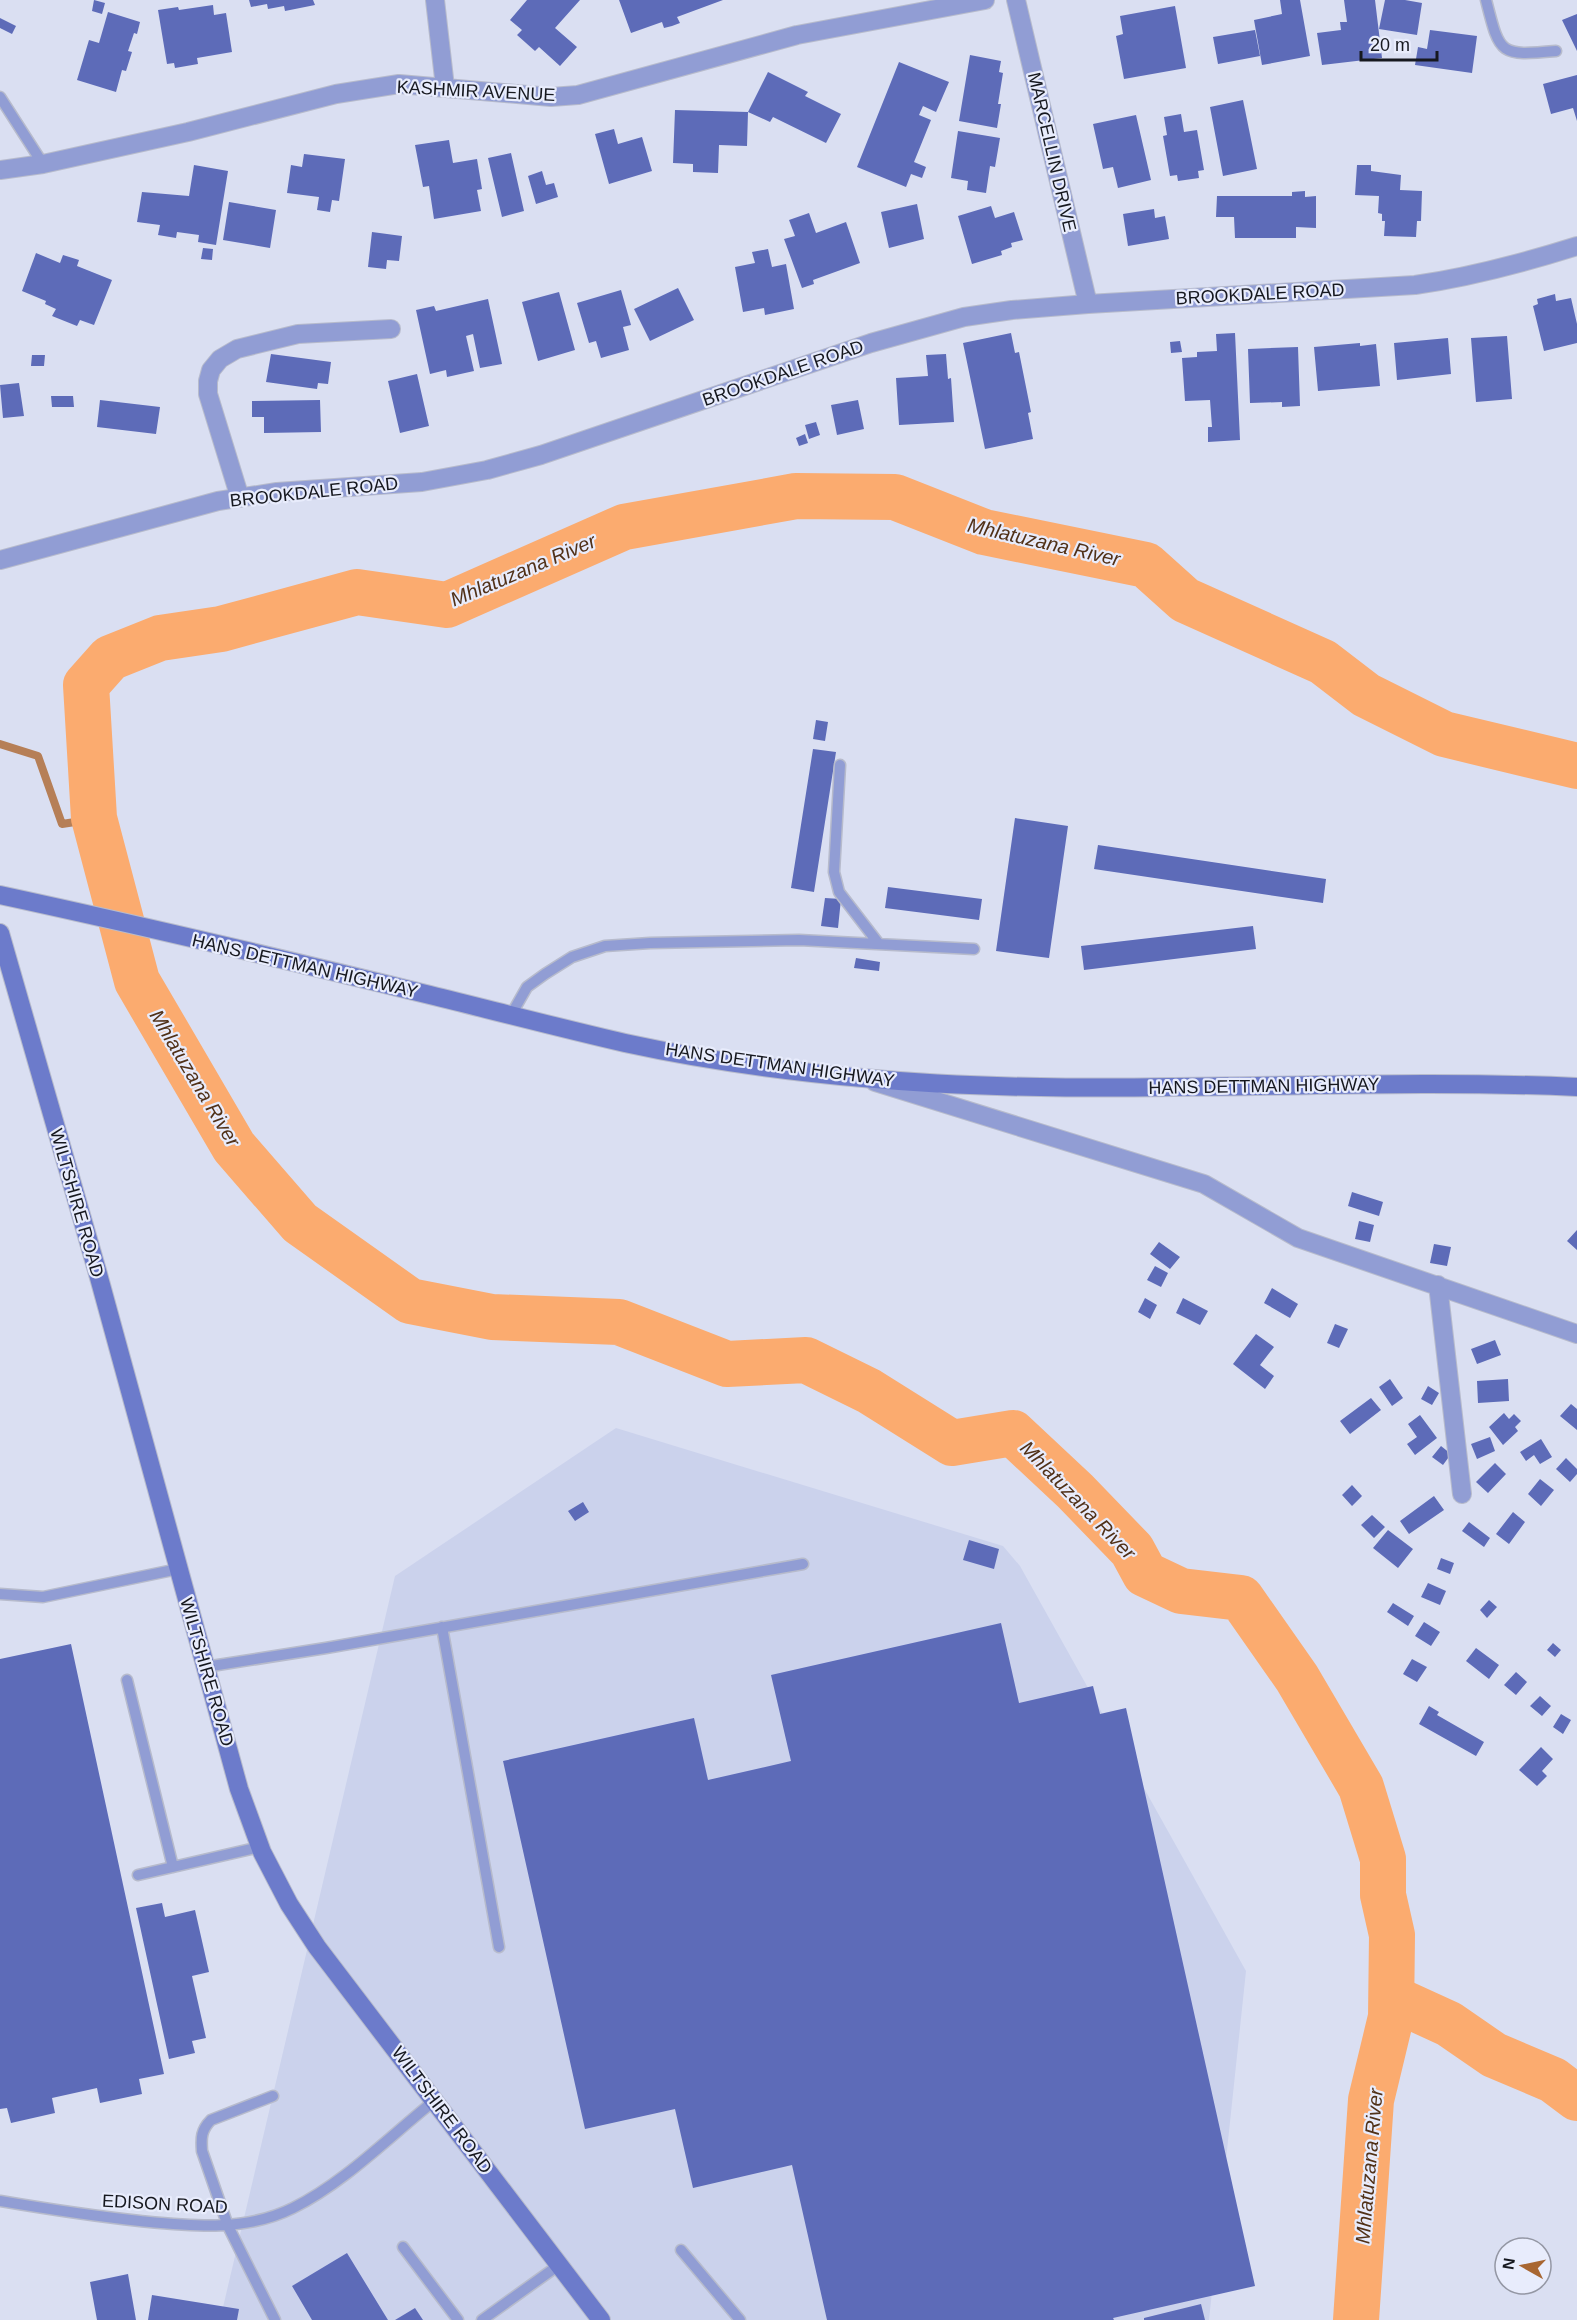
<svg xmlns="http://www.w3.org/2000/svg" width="1577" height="2320" viewBox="0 0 1577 2320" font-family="Arial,sans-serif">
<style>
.built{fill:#cbd2ec}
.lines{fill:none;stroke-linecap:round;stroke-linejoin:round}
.stream{stroke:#b67f57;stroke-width:8}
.river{stroke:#fbab6f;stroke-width:46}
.building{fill:#5d6bb8}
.lane-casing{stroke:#b7bbcc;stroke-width:13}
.street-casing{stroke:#b7bbcc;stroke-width:20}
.secondary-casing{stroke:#b7bbcc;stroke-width:20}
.lane{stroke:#919dd4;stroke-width:10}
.street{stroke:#919dd4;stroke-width:18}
.secondary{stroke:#6c7bcb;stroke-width:18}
.labels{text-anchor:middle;stroke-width:4.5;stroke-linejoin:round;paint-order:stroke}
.street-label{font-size:18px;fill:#16181f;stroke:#e8ecfc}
.water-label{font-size:20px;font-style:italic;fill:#513118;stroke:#e8ecfc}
</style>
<rect width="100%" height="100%" fill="#dadff2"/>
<!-- built -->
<path class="built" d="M616,1428L1003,1546L1020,1566L1246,1971L1209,2320H220L395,1576Z"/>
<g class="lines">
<!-- stream -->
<path class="stream" d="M0,744L38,756L62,824L75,822L93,801"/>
<!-- river -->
<path class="river" d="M1392,1994L1403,2003L1449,2024L1494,2055L1553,2080L1577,2098
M1356,2320L1371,2100L1391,2017L1392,1935L1383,1895V1859L1361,1787L1297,1678L1241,1598L1181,1591L1145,1574L1132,1550L1075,1491L1013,1433L952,1443L869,1391L806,1360L727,1364L619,1322L492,1317L410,1301L300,1223L234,1147L137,981L94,818L86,685L110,658L160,638L221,629L357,592L447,605L624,527L796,496L895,497L984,532L1146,565L1185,600L1323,662L1366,695L1444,734L1577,766"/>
</g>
<!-- building -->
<path class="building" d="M94,0L105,3L102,14L92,11Z
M249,0H313L315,5L285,11L284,6L268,9L267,4L251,7Z
M527,0H580L555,28L577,47L560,66L539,47L535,51L517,35L522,30L510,20Z
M619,0H723L677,17L680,23L672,26L664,28L662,22L631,33Z
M1280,0H1300L1310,56L1262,65L1254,20L1282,14Z
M1344,0H1375L1382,58L1322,65L1317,33L1341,30L1340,22H1347Z
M1385,0H1405L1422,3L1417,35L1379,29Z
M213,5L214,15L226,13L232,52L197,58L198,64L175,68L174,63L167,64L158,10L178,7L179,10Z
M1175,6L1186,68L1124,79L1116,36L1123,34L1120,16Z
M108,12L140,22L137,34L134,33L128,51L132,52L126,71L122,70L116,92L77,80L89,40L99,43Z
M1577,14V51L1562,20Z
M0,18L16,26L12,34L0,28Z
M1255,30L1260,56L1218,64L1213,37Z
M1430,30L1477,36L1472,73L1415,65L1418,47L1427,49Z
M970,55L1001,61L999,72L1003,73L998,104H1001L997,128L959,121Z
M899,62L949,82L936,112L923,106L919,115L931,120L914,162L926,167L922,178L911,174L906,187L857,167Z
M768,72L808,92L805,96L841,114L826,143L773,117L770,122L748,112Z
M1577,75V121L1573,108L1551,114L1543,84Z
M1243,100L1257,169L1223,176L1210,107Z
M675,110L748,112L747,146L719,145L718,173L693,172V164L673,163Z
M1181,114L1184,132L1197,130L1204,170L1198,171L1199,178L1178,181L1177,175L1170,176L1163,136L1167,135L1164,117Z
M1136,115L1151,180L1118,188L1113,167L1103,169L1093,124Z
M614,129L618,144L642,137L652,171L609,184L595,134Z
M958,131L1000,138L995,167L990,166L986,193L967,190L968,181L951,178Z
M449,140L453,163L477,159L482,189L477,190L481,211L434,219L429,186L423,187L415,145Z
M511,153L524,211L502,217L488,158Z
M304,154L345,159L339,201L332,200L330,212L317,210L319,197L287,193L291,165L302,167Z
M194,165L228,171L216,245L198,242L199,235L177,232L176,238L158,235L160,225L137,222L142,192L189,196Z
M1357,165H1371V171L1401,175L1400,190L1422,191L1421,221H1417L1416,237L1384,236L1385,221H1382V214L1378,213L1379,196L1355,195Z
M542,171L546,185L554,183L558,197L536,204L528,176Z
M1305,191V197L1316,196V228L1296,227V238H1235L1234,217H1216L1217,196H1292V192Z
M229,202L276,210L270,248L223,240Z
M917,204L924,239L889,248L881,212Z
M991,206L995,218L1014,212L1023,240L1011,243L1012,247L1001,251L1002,255L972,264L958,216Z
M1154,209L1155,218L1165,216L1169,239L1128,246L1123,214Z
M809,213L816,233L846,222L860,263L813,280L814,284L802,288L784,239L795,236L789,220Z
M372,232L402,236L399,261L387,260L386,269L368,267Z
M203,248L213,249L212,260L201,259Z
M768,249L772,267L786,264L794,309L765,315L764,308L743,312L735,267L755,263L752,252Z
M36,253L60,263L63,255L79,260L77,266L112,280L94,325L80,320L77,326L52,316L56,309L45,304L46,301L22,291Z
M678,288L694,320L650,341L634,309Z
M621,290L631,325L623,327L629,350L601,358L596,341L589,343L577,303Z
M559,292L575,350L538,361L522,302Z
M1555,294L1556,301L1571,298L1577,324V343L1544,351L1533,306L1538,304L1537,299Z
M488,299L502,364L480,368L473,334L466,336L474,371L447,377L446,370L430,374L416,310L434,306L436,311Z
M1011,333L1015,353L1019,352L1031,412L1028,413L1033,439L985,449L963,343Z
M1235,333L1240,440L1208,442V427H1212L1210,400L1185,401L1182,358L1197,357V352L1217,351L1216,334Z
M1507,336L1512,399L1476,402L1471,338Z
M1448,338L1451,374L1397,380L1394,343Z
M1180,341L1182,352L1171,353L1170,342Z
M1360,343V346L1376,344L1380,386L1318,391L1314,347Z
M1298,347L1300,406L1282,407V402L1250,403L1248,349Z
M271,354L331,362L328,384L318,383L317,389L266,382Z
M946,354L948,379L951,378L954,422L899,425L896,378L928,376L926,355Z
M32,355H45L44,366H31Z
M417,374L429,426L400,433L388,381Z
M19,383L24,416L3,418L0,385Z
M51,396H73L74,407H52Z
M100,400L160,407L156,434L97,427Z
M320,400L321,432L264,433V417H252V401Z
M858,400L864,429L837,435L831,405Z
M816,422L820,435L809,439L805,425Z
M805,434L808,443L799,446L796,438Z
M816,720L828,722L825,741L813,739Z
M813,749L836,752L814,892L791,888Z
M1015,818L1068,826L1049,958L996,951Z
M1098,845L1326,879L1323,903L1094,869Z
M888,887L982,899L979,920L885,908Z
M825,898L841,899L838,928L821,926Z
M1253,926L1256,949L1084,970L1081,946Z
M856,958L880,962L879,971L854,968Z
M1352,1192L1383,1202L1379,1216L1348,1206Z
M1359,1221L1374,1225L1370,1242L1355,1239Z
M1577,1230V1250L1567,1241Z
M1159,1242L1180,1257L1170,1269L1150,1254Z
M1434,1244L1451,1247L1447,1266L1430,1263Z
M1155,1266L1168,1273L1161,1287L1147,1280Z
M1272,1288L1298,1304L1290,1318L1264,1303Z
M1145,1298L1157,1305L1150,1319L1138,1312Z
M1183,1298L1208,1311L1200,1325L1176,1313Z
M1335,1324L1348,1329L1339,1348L1327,1343Z
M1256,1334L1274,1347L1260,1365L1274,1376L1265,1389L1233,1364Z
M1495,1340L1501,1355L1477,1364L1471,1349Z
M1390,1379L1403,1398L1392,1406L1379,1387Z
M1508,1379L1509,1401L1478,1403L1477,1381Z
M1428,1386L1439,1393L1432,1405L1421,1399Z
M1371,1398L1381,1410L1350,1434L1340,1421Z
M1571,1404L1577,1409V1430L1560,1416Z
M1504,1413L1509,1419L1514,1414L1521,1421L1515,1427L1518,1431L1503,1445L1489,1427Z
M1420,1415L1437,1438L1415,1455L1407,1444L1417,1437L1408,1424Z
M1490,1437L1495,1451L1477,1459L1471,1444Z
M1541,1439L1552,1457L1540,1464L1534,1455L1526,1461L1520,1452Z
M1441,1446L1451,1454L1443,1465L1432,1457Z
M1566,1458L1577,1469V1474L1570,1482L1556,1469Z
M1495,1463L1506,1474L1488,1493L1476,1482Z
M1540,1479L1554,1490L1541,1506L1528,1494Z
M1352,1485L1362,1496L1352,1506L1342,1495Z
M1434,1496L1444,1510L1409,1534L1400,1521Z
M583,1502L589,1512L575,1521L568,1511Z
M1513,1512L1525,1522L1509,1544L1496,1534Z
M1372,1515L1385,1527L1374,1538L1361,1525Z
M1469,1522L1490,1538L1484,1547L1462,1531Z
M1388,1530L1413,1549L1398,1568L1373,1548Z
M969,1540L999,1549L994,1569L963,1560Z
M1441,1558L1454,1563L1450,1574L1437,1569Z
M1428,1583L1446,1591L1440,1605L1421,1597Z
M1489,1600L1497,1607L1487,1618L1480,1610Z
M1393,1603L1414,1616L1408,1626L1387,1612Z
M1424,1622L1440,1632L1431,1646L1415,1636Z
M1001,1623L1019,1703L1093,1686L1100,1714L1126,1708L1255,2286L1113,2318L1114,2320H827L792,2165L693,2188L675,2109L585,2129L503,1761L694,1718L708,1780L791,1761L771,1675Z
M1553,1643L1561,1650L1555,1657L1547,1650Z
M71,1644L164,2074L139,2079L142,2094L100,2103L97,2088L52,2098L55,2113L11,2123L7,2108L0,2109V1659Z
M1476,1648L1499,1665L1489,1679L1466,1661Z
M1412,1659L1427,1667L1417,1682L1403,1674Z
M1516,1672L1527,1682L1516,1695L1504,1685Z
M1540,1696L1551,1706L1542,1716L1530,1706Z
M1429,1706L1439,1712L1437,1715L1484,1742L1476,1756L1419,1724Z
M1561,1714L1571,1720L1563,1734L1553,1727Z
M1541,1747L1553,1759L1542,1771L1547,1776L1537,1786L1519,1770Z
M162,1903L165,1917L195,1910L209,1972L192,1976L206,2038L192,2041L195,2053L169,2059L136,1908Z
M347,2253L388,2320H312L292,2286Z
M128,2274L136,2320H97L90,2282Z
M152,2295L239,2309L237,2320H148Z
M1201,2304L1205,2320H1144V2318Z
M415,2308L423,2320H395Z"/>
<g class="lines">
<!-- lane casing -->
<g class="lane-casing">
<path id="lane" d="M1486,0C1500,55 1499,56 1556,51
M0,97L43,164
M840,765L834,872L839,892L879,944
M511,1015L527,987L545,974L572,957L605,946L650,943L799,940L974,949
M0,1594L43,1597L178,1569
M442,1627L499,1947
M205,1667L326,1648L803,1564
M127,1680L173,1867
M138,1875L260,1847
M273,2096L211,2120C201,2130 201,2138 202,2151L228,2226L275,2320
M0,2201C47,2209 93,2216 140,2221C192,2226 245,2232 293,2208C344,2183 390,2136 434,2101
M403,2247L458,2320
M681,2250L740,2320
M482,2320L559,2265"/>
</g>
<!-- street casing -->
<g class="street-casing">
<path id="street" d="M435,0L445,87
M1016,0L1088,304
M0,170L43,164L188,132L336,94L399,84L551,97L578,95L797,35L985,0
M240,498L208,394V381L211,370L220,359L237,349L298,334L391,329
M0,560L218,501L277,492L422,482L487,470L541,455L871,343L964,317L1012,310L1088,304L1415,285C1471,277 1523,263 1577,246
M875,1082L1204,1184L1298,1238L1577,1334
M1438,1285L1462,1494"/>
</g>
<!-- secondary casing -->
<g class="secondary-casing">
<path id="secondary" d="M0,895C144,926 287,960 430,995C495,1011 560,1028 625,1043C703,1060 784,1071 863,1078C1101,1100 1339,1076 1577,1087
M0,933L98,1274L239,1789L262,1852L289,1904L317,1947L601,2320"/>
</g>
<!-- lane -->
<use href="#lane" class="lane"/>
<!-- street -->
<use href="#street" class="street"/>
<!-- secondary -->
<use href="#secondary" class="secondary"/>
</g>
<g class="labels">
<!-- street labels -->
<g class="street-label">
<text transform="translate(476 91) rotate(3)" y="6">KASHMIR AVENUE</text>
<text transform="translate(1052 152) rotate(77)" y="6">MARCELLIN DRIVE</text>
<text transform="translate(1260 294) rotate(-3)" y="6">BROOKDALE ROAD</text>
<text transform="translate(783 373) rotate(-19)" y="6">BROOKDALE ROAD</text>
<text transform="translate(314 492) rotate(-6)" y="6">BROOKDALE ROAD</text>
<text transform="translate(305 966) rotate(13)" y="6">HANS DETTMAN HIGHWAY</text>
<text transform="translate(780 1065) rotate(8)" y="6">HANS DETTMAN HIGHWAY</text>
<text transform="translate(1264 1086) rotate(-1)" y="6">HANS DETTMAN HIGHWAY</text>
<text transform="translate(77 1203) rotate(74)" y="6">WILTSHIRE ROAD</text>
<text transform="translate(207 1672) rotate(74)" y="6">WILTSHIRE ROAD</text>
<text transform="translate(442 2110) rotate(53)" y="6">WILTSHIRE ROAD</text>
<text transform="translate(165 2204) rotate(3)" y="6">EDISON ROAD</text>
</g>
<!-- water labels -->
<g class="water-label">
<text transform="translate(1044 542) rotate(13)" y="7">Mhlatuzana River</text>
<text transform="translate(523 570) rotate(-23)" y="7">Mhlatuzana River</text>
<text transform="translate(195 1078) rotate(59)" y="7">Mhlatuzana River</text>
<text transform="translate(1078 1500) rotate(46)" y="7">Mhlatuzana River</text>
<text transform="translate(1369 2166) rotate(-85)" y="7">Mhlatuzana River</text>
</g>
</g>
<!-- north arrow -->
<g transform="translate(1523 2266) rotate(279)"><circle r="28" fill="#e8ecfc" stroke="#9497a4" stroke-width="1.5"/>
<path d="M0-4.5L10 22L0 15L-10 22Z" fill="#a86632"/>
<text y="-9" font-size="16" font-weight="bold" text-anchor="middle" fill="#16181f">N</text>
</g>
<!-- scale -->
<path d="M1361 51v9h76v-9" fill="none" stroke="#16181f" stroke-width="3"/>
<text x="1370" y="51" font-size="18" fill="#16181f" stroke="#e8ecfc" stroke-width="4.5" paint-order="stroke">20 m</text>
</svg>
